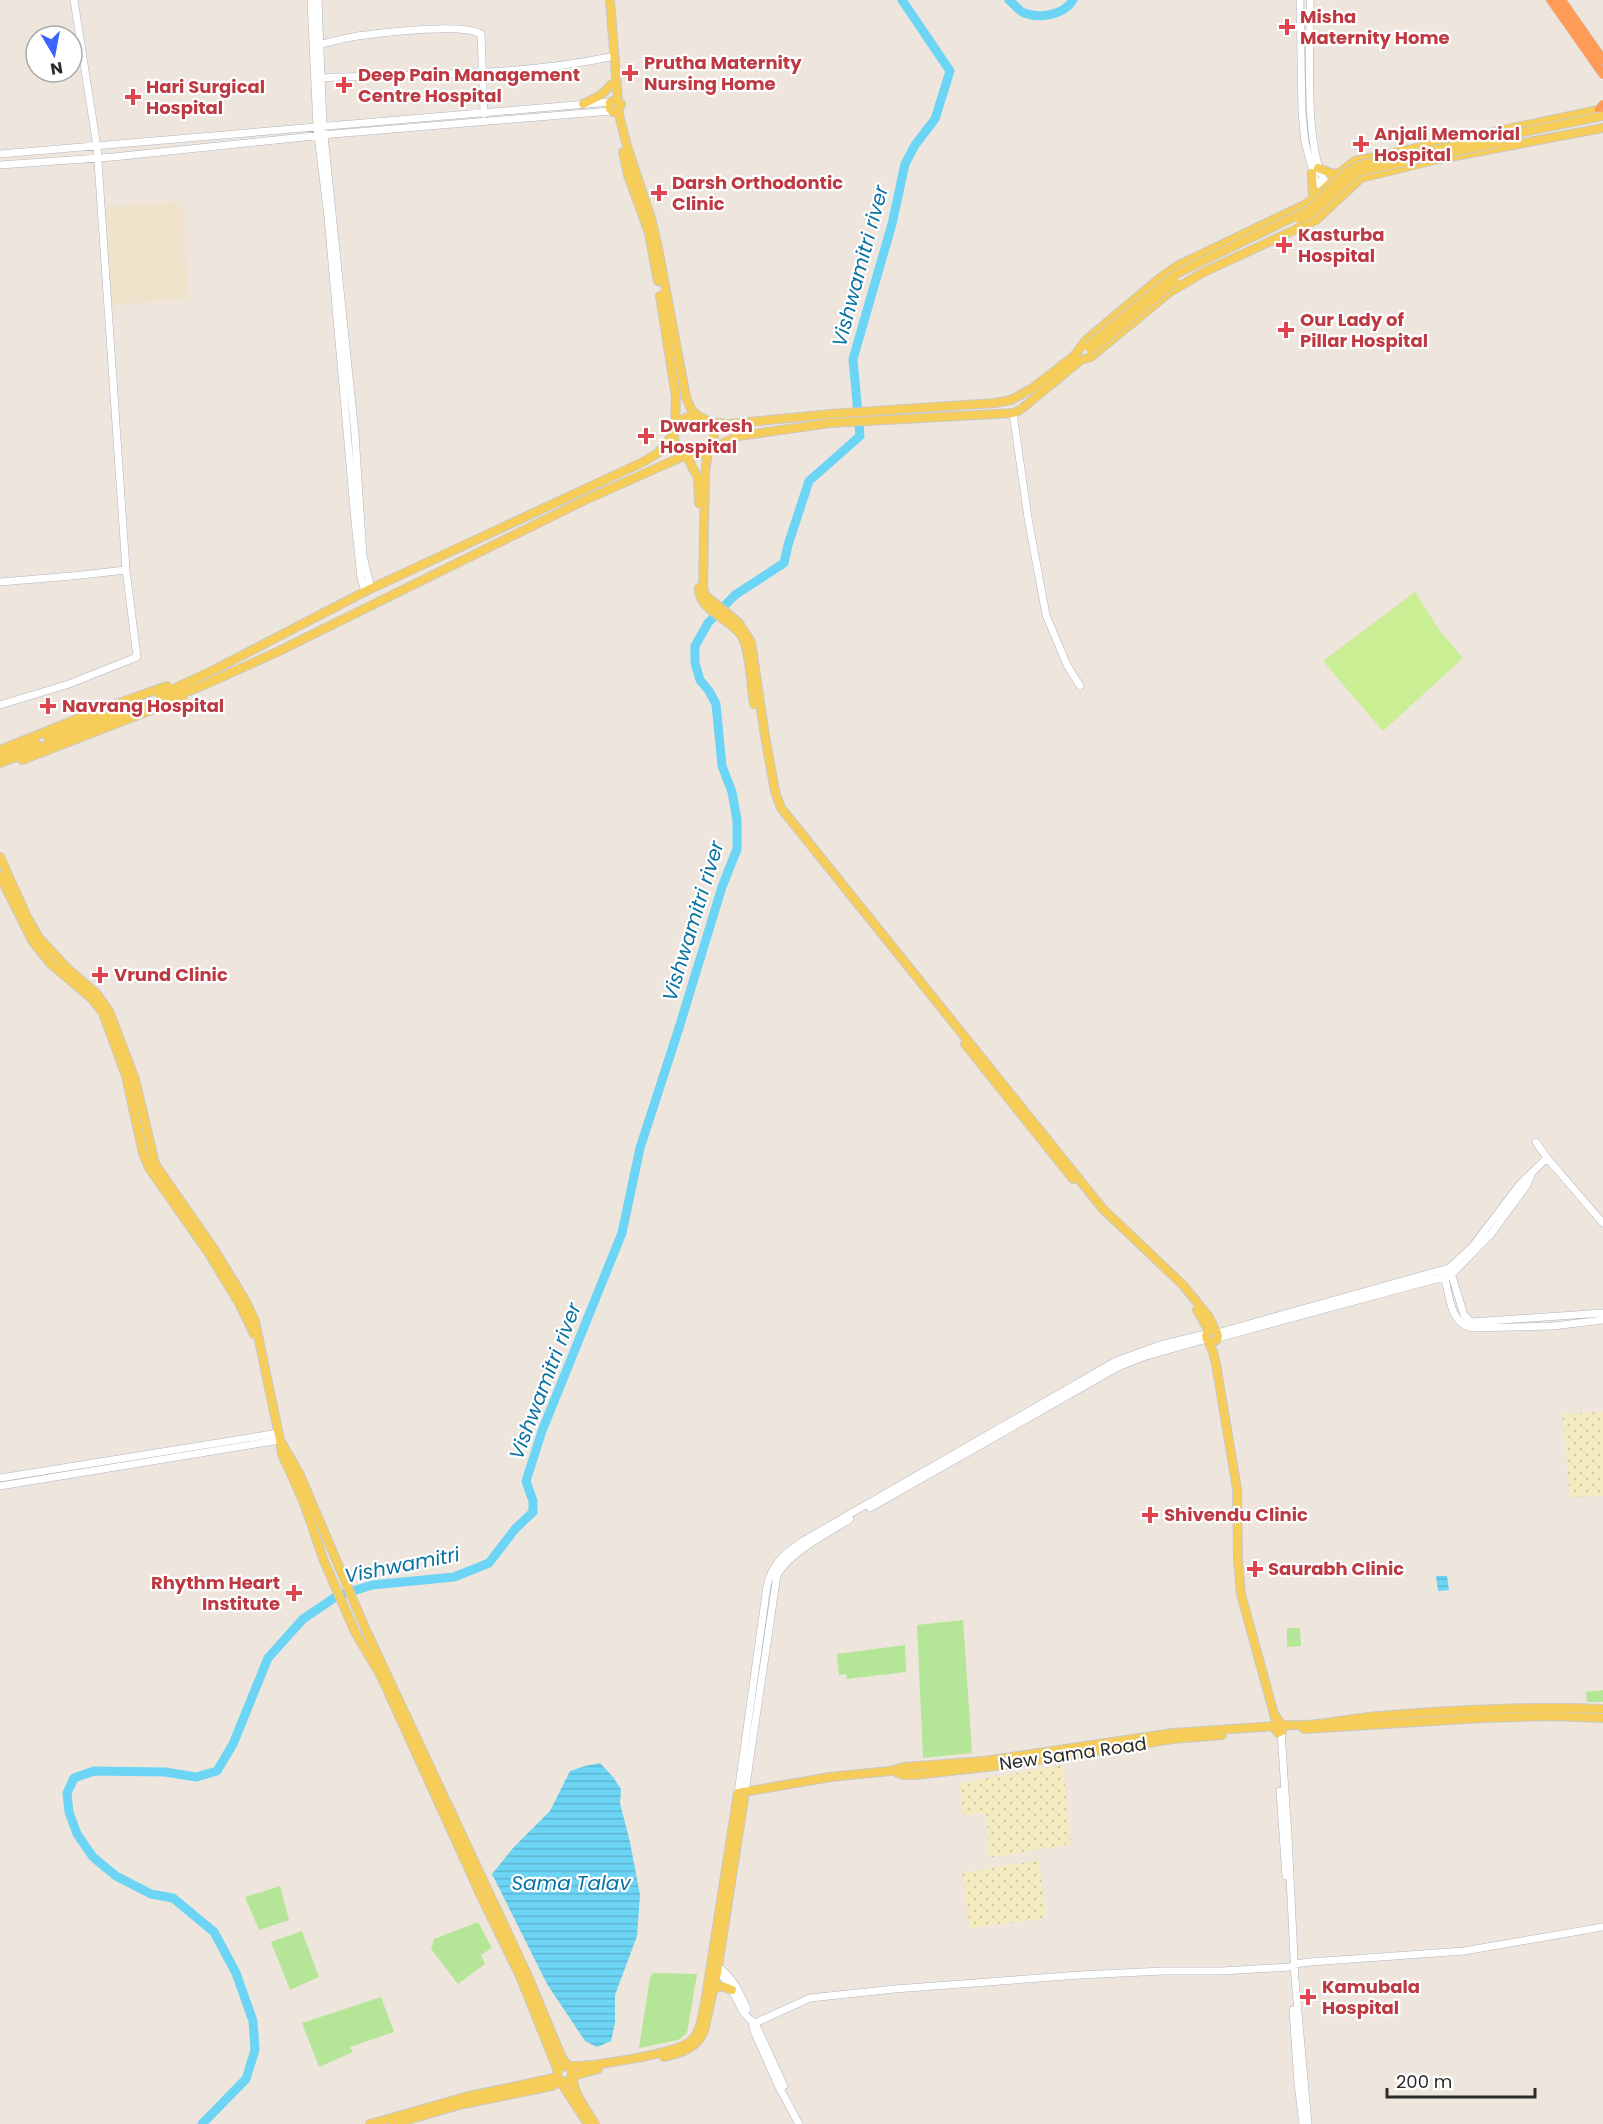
<svg xmlns="http://www.w3.org/2000/svg" width="1603" height="2124" viewBox="0 0 1603 2124" font-family="Poppins,sans-serif">
<style>
.education{fill:#f0e3cc}
.sand{fill:url(#sand-dots)}
.park{fill:#b5e697}
.pitch{fill:#caee93}
.water{fill:url(#water-rules)}
.lines{fill:none;stroke-linecap:round;stroke-linejoin:round}
.river{stroke:#6cd4f4;stroke-width:9}
.minor-casing{stroke:#b1b4c0;stroke-width:8}
.major-casing{stroke:#c8c8c8;stroke-width:10}
.highway-casing{stroke:#c8c8c8;stroke-width:10}
.minor{stroke:#fff;stroke-width:7}
.major{stroke:#f7cd59;stroke-width:8}
.highway{stroke:#ff9a57;stroke-width:9}
.major-bridge-casing{stroke:#c8c8c8;stroke-width:10;stroke-linecap:butt}
.major-bridge{stroke:#f7cd59;stroke-width:8}
.health-dot{fill:#e0444e;stroke:#fff;stroke-width:2}
.labels{text-anchor:middle;stroke-width:4.5;stroke-linejoin:round;paint-order:stroke}
.health-label{font-size:18px;font-weight:bold;fill:#be3a42;stroke:#fff;text-anchor:start}
.street-label{font-size:18px;fill:#2b2b2b;stroke:#fff}
.water-label{font-size:20px;font-style:italic;fill:#0872a3;stroke:#fff}
</style>
<defs>
<pattern id="sand-dots" width="8" height="8" patternUnits="userSpaceOnUse" patternTransform="scale(1.5)"><rect width="8" height="8" fill="#f4eabf"/><path d="M2 2h.1M6 6h.1" fill="none" stroke="#d1c9a4" stroke-width="1.8" stroke-linecap="round"/></pattern>
<pattern id="water-rules" width="6" height="5" patternUnits="userSpaceOnUse" patternTransform="scale(1.5)"><rect width="6" height="5" fill="#6cd4f4"/><path d="M0 2.5h6" fill="none" stroke="#5eb6d1"/></pattern>
</defs>
<rect width="100%" height="100%" fill="#eee6dd"/>
<!-- education -->
<path class="education" d="M182,201L189,299L112,305L104,207Z"/>
<!-- sand -->
<path class="sand" d="M1603,1412V1496L1570,1497L1562,1414Z
M1063,1765L1071,1844L989,1858L986,1813L963,1815L960,1783Z
M1039,1860L1046,1918L970,1928L962,1873Z"/>
<!-- park -->
<path class="park" d="M963,1620L972,1753L923,1758L917,1625Z
M1287,1628H1300L1301,1646L1287,1647Z
M905,1645L906,1672L847,1679L846,1674L839,1675L837,1654Z
M1603,1690V1702H1587L1586,1692Z
M280,1886L289,1920L259,1930L245,1897Z
M478,1922L492,1948L481,1955L485,1964L458,1984L431,1949L434,1939Z
M302,1931L319,1977L290,1990L271,1942Z
M653,1973L697,1974L687,2033L678,2040L639,2048L650,1977Z
M381,1997L394,2032L350,2047L353,2052L319,2067L302,2023Z"/>
<!-- pitch -->
<path class="pitch" d="M1415,592L1440,631L1463,658L1383,731L1323,661Z"/>
<!-- water -->
<path class="water" d="M1436,1576H1447L1449,1590L1438,1591Z
M600,1763L613,1777L621,1789L620,1803L630,1842L640,1895L637,1936L615,1995V2023L611,2041L597,2047L585,2041L547,1984L492,1874L513,1848L550,1811L570,1771L585,1766Z"/>
<g class="lines">
<!-- river -->
<path class="river" d="M1009,0C1014,4 1019,11 1024,13C1040,19 1064,15 1073,0
M202,2124L246,2079L255,2050L253,2021L236,1973L214,1932L173,1898L151,1894L116,1876L93,1857L77,1834L69,1812L67,1793L74,1778L94,1771L165,1772L196,1777L217,1771L233,1744L268,1658L303,1619L337,1596L372,1585L454,1577L489,1563L515,1529L533,1512V1501L526,1481L542,1431L622,1233L640,1148L679,1028L722,887L737,849V820L732,792L722,766L716,704L709,691L700,680L695,663V646L708,623L735,595L784,563L788,545L809,481L860,436L853,359L892,224L905,164L915,145L935,119L950,71L902,0"/>
<!-- minor casing -->
<g class="minor-casing">
<path id="minor" d="M311,0L317,127L328,217L355,521L361,578L365,591
M318,0L323,126L355,434L363,556L371,588
M1300,0L1302,113L1305,142L1315,179L1325,191
M1310,0C1311,41 1302,161 1330,188
M316,45C333,42 350,36 366,35C388,32 465,23 481,34L484,114
M320,78C416,73 515,77 610,57
M0,154L610,102
M0,165L113,157L333,134L611,111
M1013,413L1028,518L1046,615L1067,665L1080,686
M0,582L72,576L126,570
M0,705L69,684L137,657L126,570L97,147L74,0
M1536,1142L1547,1158L1603,1223
M1451,1273L1464,1315L1471,1322L1603,1313
M1444,1275C1450,1296 1449,1321 1471,1328L1553,1326L1603,1320
M1217,1333L1449,1268L1472,1247L1520,1184L1547,1158
M1218,1338L1451,1275L1491,1234L1527,1185L1531,1175
M0,1478L279,1433
M0,1486L280,1440
M870,1508L1118,1367L1143,1357L1207,1339
M1281,1732L1288,1836L1295,1979L1308,2124
M1280,1791L1286,1876
M745,1792L777,1575C790,1552 828,1533 850,1519
M738,1793L767,1586C772,1564 784,1554 803,1541L1116,1361L1160,1345L1206,1334
M716,1966C732,1975 740,1993 747,2009
M713,1971C736,1979 735,2013 755,2023L810,1998L895,1989L1080,1975L1163,1971H1222L1290,1967L1294,1964L1310,1962L1464,1951L1603,1927
M1293,2010L1298,2083L1303,2124
M752,2022L754,2031L779,2087L799,2124
M755,2023L784,2086"/>
</g>
<!-- major casing -->
<g class="major-casing">
<path id="major" d="M610,0L618,101
M583,104L601,95L611,85
M618,111L613,112L610,109V102L616,100L621,104L618,111L627,146L651,218L658,248L686,397L691,409L698,416
M623,152L628,175L649,233L658,281
M1318,168L1333,174L1340,173
M1312,173L1313,199
M660,296L676,397L675,427
M674 436a20 20 0 1 1 40 0a20 20 0 1 1-40 0Z
M709,422L728,424L830,414L995,403L1011,400L1033,388L1074,356L1086,340L1160,278L1177,266L1304,205C1324,193 1336,173 1355,161L1603,109
M699,588C698,610 729,618 741,635C750,646 751,687 754,704
M160,695L212,671L368,590L641,463L658,453L673,435
M48,738L112,714
M0,750L102,709L167,686
M0,756L36,743
M22,760L182,698L184,694
M0,763L204,685L277,652L585,500L686,455L698,478L699,503
M0,857L27,917L39,938L67,968L96,993L109,1011L135,1079L155,1164L214,1249L245,1300L255,1321L280,1440
M0,876L33,942L51,964L91,998L103,1013L126,1076L143,1153L149,1168L208,1252L239,1303L254,1334
M965,1044L1073,1179
M1197,1310L1209,1331
M1206 1336a6 6 0 1 1 12 0a6 6 0 1 1-12 0Z
M1216,1332L1209,1317L1183,1285L1103,1209L781,808L775,791L765,736L751,642L738,622L706,596L703,589L705,474L708,450L739,436L830,423L1013,413L1020,410L1081,360L1091,357L1170,292L1202,273L1316,220L1361,178L1434,160L1603,128
M1208,1341L1213,1352L1216,1364L1237,1489L1238,1561L1241,1594L1274,1714
M1275,1718L1274,1714L1283,1727L1282,1731L1278,1733L1274,1728L1278,1724C1309,1729 1347,1718 1379,1716C1453,1710 1528,1706 1603,1709
M1304,1729L1482,1718L1551,1716L1603,1718
M894,1771L903,1775H915L1012,1764L1173,1739L1222,1735
M714,1989L722,1986L732,1990
M664,2057C682,2053 697,2048 704,2031L717,1973L745,1792
M558,2071L520,1976L482,1898L381,1676L355,1632L324,1561L304,1503L282,1454L280,1440L300,1475L365,1628L527,1974L562,2058L572,2070V2078C558,2090 551,2068 564,2066C567,2066 570,2067 573,2066C595,2066 676,2054 691,2041C701,2032 702,2016 705,2003L738,1793L830,1777L890,1771L904,1767L984,1761L1173,1733L1274,1726
M370,2124L465,2097L558,2077
M394,2124L459,2105L552,2086L560,2081L588,2124
M595,2124C587,2110 572,2093 573,2076L598,2069"/>
</g>
<!-- highway casing -->
<g class="highway-casing">
<path id="highway" d="M1551,0L1603,74
M1561,0L1603,60
M1599,110L1603,105"/>
</g>
<!-- minor -->
<use href="#minor" class="minor"/>
<!-- major -->
<use href="#major" class="major"/>
<!-- highway -->
<use href="#highway" class="highway"/>
<!-- major-bridge casing -->
<g class="major-bridge-casing">
<path id="major-bridge" d="M1300,220C1324,209 1338,184 1361,171L1497,143
M1087,346L1176,274L1310,209L1347,172L1360,165L1603,116
M1091,351L1175,282"/>
</g>
<!-- major-bridge -->
<use href="#major-bridge" class="major-bridge"/>
</g>
<!-- markers -->
<g class="health-dot">
<path d="M1284 18h6v6h6v6h-6v6h-6v-6h-6v-6h6z"/>
<path d="M627 64h6v6h6v6h-6v6h-6v-6h-6v-6h6z"/>
<path d="M341 76h6v6h6v6h-6v6h-6v-6h-6v-6h6z"/>
<path d="M130 88h6v6h6v6h-6v6h-6v-6h-6v-6h6z"/>
<path d="M1358 135h6v6h6v6h-6v6h-6v-6h-6v-6h6z"/>
<path d="M656 184h6v6h6v6h-6v6h-6v-6h-6v-6h6z"/>
<path d="M1281 236h6v6h6v6h-6v6h-6v-6h-6v-6h6z"/>
<path d="M1283 321h6v6h6v6h-6v6h-6v-6h-6v-6h6z"/>
<path d="M643 427h6v6h6v6h-6v6h-6v-6h-6v-6h6z"/>
<path d="M45 697h6v6h6v6h-6v6h-6v-6h-6v-6h6z"/>
<path d="M97 966h6v6h6v6h-6v6h-6v-6h-6v-6h6z"/>
<path d="M1147 1506h6v6h6v6h-6v6h-6v-6h-6v-6h6z"/>
<path d="M1252 1560h6v6h6v6h-6v6h-6v-6h-6v-6h6z"/>
<path d="M291 1584h6v6h6v6h-6v6h-6v-6h-6v-6h6z"/>
<path d="M1305 1988h6v6h6v6h-6v6h-6v-6h-6v-6h6z"/>
</g>
<g class="labels">
<!-- health labels -->
<g class="health-label">
<text x="1300" y="23">Misha<tspan x="1300" dy="21">Maternity Home</tspan></text>
<text x="644" y="69">Prutha Maternity<tspan x="644" dy="21">Nursing Home</tspan></text>
<text x="358" y="81">Deep Pain Management<tspan x="358" dy="21">Centre Hospital</tspan></text>
<text x="146" y="93">Hari Surgical<tspan x="146" dy="21">Hospital</tspan></text>
<text x="1374" y="140">Anjali Memorial<tspan x="1374" dy="21">Hospital</tspan></text>
<text x="672" y="189">Darsh Orthodontic<tspan x="672" dy="21">Clinic</tspan></text>
<text x="1298" y="241">Kasturba<tspan x="1298" dy="21">Hospital</tspan></text>
<text x="1300" y="326">Our Lady of<tspan x="1300" dy="21">Pillar Hospital</tspan></text>
<text x="660" y="432">Dwarkesh<tspan x="660" dy="21">Hospital</tspan></text>
<text x="62" y="712">Navrang Hospital</text>
<text x="114" y="981">Vrund Clinic</text>
<text x="1164" y="1521">Shivendu Clinic</text>
<text x="1268" y="1575">Saurabh Clinic</text>
<text x="280" y="1589" text-anchor="end">Rhythm Heart<tspan x="280" dy="21">Institute</tspan></text>
<text x="1322" y="1993">Kamubala<tspan x="1322" dy="21">Hospital</tspan></text>
</g>
<!-- street labels -->
<g class="street-label">
<text transform="translate(1073 1754) rotate(-8)" y="6">New Sama Road</text>
</g>
<!-- water labels -->
<g class="water-label">
<text transform="translate(860 266) rotate(-75)" y="7">Vishwamitri river</text>
<text transform="translate(693 921) rotate(-73)" y="7">Vishwamitri river</text>
<text transform="translate(545 1381) rotate(-69)" y="7">Vishwamitri river</text>
<text transform="translate(402 1565) rotate(-11)" y="7">Vishwamitri</text>
<text x="571" y="1890">Sama Talav</text>
</g>
</g>
<!-- north arrow -->
<g transform="translate(54 54) rotate(170)"><circle r="28" fill="#ffffff" stroke="#aaaaaa" stroke-width="1.5"/>
<path d="M0-4.5L10 22L0 15L-10 22Z" fill="#3964ff"/>
<text y="-9" font-size="16" font-weight="bold" text-anchor="middle" fill="#2b2b2b">N</text>
</g>
<!-- scale -->
<path d="M1387 2088v9h148v-9" fill="none" stroke="#2b2b2b" stroke-width="3"/>
<text x="1396" y="2088" font-size="18" fill="#2b2b2b" stroke="#ffffff" stroke-width="4.5" paint-order="stroke">200 m</text>
</svg>
